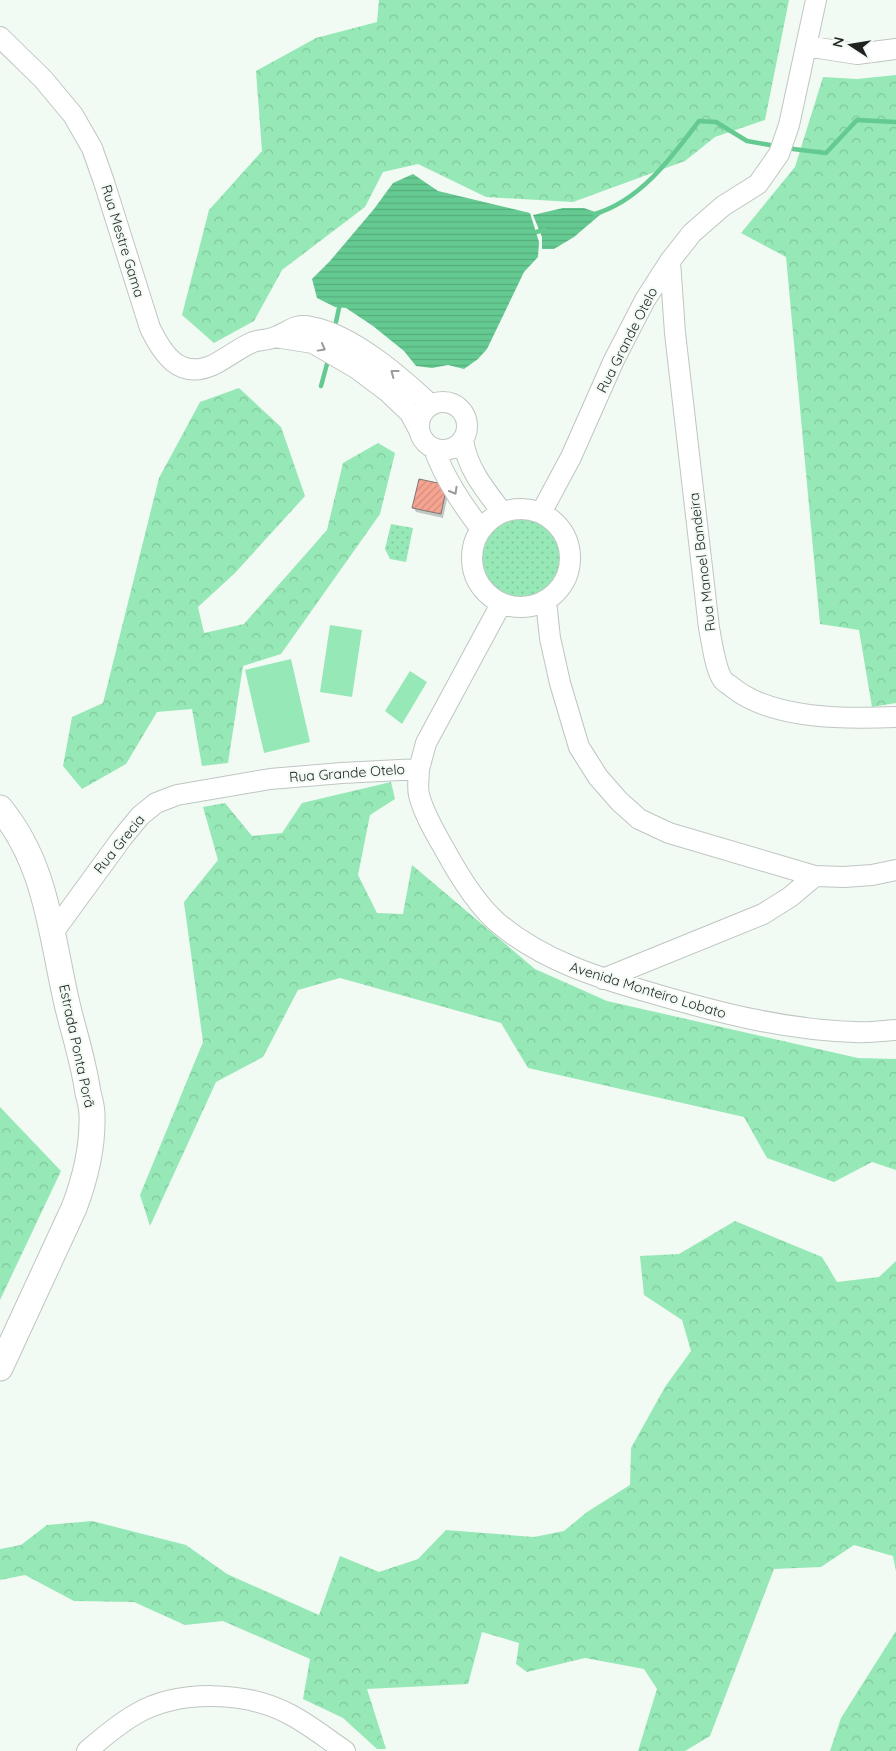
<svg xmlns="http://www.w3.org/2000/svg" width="896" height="1751" viewBox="0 0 896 1751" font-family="Quicksand,sans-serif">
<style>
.grass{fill:url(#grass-dots)}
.forest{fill:url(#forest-crowns)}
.garden{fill:#96e8b6}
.water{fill:url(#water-rules)}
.shadow{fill:#0003}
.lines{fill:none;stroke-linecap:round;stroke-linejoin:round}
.stream{stroke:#65ca91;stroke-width:4.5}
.building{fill:url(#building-hatch);stroke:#7f7674}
.minor-casing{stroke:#bfc6c1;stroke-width:22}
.major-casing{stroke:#bfc6c1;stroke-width:27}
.minor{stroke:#fff;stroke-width:20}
.major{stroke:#fff;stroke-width:25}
.oneway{stroke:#9a9c9b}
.labels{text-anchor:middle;stroke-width:4;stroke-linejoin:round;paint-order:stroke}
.street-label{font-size:14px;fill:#1f2220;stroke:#f2faf4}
</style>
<defs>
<pattern id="grass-dots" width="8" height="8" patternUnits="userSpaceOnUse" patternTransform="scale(1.25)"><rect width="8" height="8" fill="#96e8b6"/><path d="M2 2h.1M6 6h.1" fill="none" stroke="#81c79c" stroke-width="1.8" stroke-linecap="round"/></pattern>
<pattern id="forest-crowns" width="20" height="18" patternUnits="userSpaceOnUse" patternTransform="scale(1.25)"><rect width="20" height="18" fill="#96e8b6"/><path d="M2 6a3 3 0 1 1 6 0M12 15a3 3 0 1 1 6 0" fill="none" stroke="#81c79c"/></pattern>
<pattern id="water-rules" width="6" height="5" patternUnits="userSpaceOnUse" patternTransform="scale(1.25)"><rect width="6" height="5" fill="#65ca91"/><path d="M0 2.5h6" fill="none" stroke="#57ad7d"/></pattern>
<pattern id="building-hatch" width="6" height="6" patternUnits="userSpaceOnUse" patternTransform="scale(1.25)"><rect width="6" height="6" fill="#f6a491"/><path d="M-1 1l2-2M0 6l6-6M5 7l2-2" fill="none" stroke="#d28d7d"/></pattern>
</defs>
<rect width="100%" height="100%" fill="#f2faf4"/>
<!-- grass -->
<path class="grass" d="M480 558a42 42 0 1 1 84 0a42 42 0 1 1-84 0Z
M391,524L413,528L406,562L390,559L385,549Z"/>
<!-- forest -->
<path class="forest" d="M379,0H789L765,120L715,137L685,161L573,202L486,197L418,164L383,172L365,207L282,270L254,321L214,343L182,315L209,210L262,151L256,71L316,38L377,22Z
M896,75V703L872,707L859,630L820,624L786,257L741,233L795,167L823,77L857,79Z
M239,388L281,427L305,496L235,573L198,607L204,633L244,624L327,530L343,463L378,443L395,453L380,514L281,654L243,666L228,763L202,766L192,709L157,712L126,764L82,789L63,766L72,717L103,703L159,478L200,402Z
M391,782L395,799L370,815L358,875L377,913L403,914L412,865L535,969L607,1001L858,1058L896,1059V1170L872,1162L834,1182L767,1158L744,1117L528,1068L501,1023L340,978L298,990L263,1057L216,1082L150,1226L140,1195L203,1042L184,902L218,860L203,807L225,803L252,836L282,833L302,803Z
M0,1107L61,1171L0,1300Z
M735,1221L822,1257L837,1282L879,1277L896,1261V1571L893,1556L854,1545L821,1567L774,1569L710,1736L685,1751H638L657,1689L644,1669L585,1658L527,1672L516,1664L519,1643L482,1632L468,1684L367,1689L386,1749H377L343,1718L303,1699L310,1659L223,1621L185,1625L134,1602L74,1601L25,1575L0,1580V1549L21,1545L47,1525L92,1521L186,1545L227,1574L319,1615L340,1556L379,1572L418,1559L446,1530L534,1537L564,1531L587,1512L630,1485L631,1448L665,1387L691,1351L682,1320L644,1295L640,1256L679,1254Z
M896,1631V1751H830L841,1718Z"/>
<!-- garden -->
<path class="garden" d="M330,625L362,630L352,697L320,692Z
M291,659L310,742L264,753L245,670Z
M410,671L427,682L402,724L385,711Z"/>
<!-- water -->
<path class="water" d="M413,174L438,191L530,213L539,242L538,257L524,272L487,349L478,359L464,369L448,365L432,368L416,366L404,351L373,326L346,308L335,307L317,298L312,279L330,261L374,209L393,183Z
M563,208H584L601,214L574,237L554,249H542V237L533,215Z"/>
<!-- shadow -->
<path class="shadow" d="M449,490L443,518L416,512L414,508Z"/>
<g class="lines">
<!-- stream -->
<path class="stream" d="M793,149L826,153L857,120L896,122
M595,214C641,200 671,158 699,121L716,122L747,141L770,145
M536,232L545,230
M336,322L339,308
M321,386L327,364"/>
</g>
<!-- building -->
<path class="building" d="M419,479L447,485L441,514L412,508Z"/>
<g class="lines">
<!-- minor casing -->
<g class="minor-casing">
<path id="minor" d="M0,37L43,79L73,115L92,148L104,182L150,328C163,355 180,380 213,365C227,358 239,348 253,342C260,340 268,340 275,337C289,332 295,323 311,327C352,334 401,377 431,405
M806,46L857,54L896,49
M670,261L675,333L709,628C712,642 715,669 723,680C725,683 730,685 732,687C772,720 847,719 896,717
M275,337L313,343L356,368L388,392L410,413L419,430
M419 426a24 24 0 1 1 48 0a24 24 0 1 1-48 0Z
M463,440C467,468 485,490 502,512
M434,449C445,479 462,504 481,529
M472 558a49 49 0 1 1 98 0a49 49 0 1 1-98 0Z
M541,513L571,457L614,360L645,300L670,261L692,233L723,206L758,184L779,154L789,125L816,0
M546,601L550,638L560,683L579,747L598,777L619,801L639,819L669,833L815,876L844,877L872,875L896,870
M419,769C419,777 417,787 419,795C424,814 435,833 445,850C458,874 477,905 498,923C543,961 599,978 655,994C720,1013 786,1030 855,1032C868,1033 882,1031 896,1030
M52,934L122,838L140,816L156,803L177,795L270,779L342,773L419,769L426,743L501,604
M603,979L763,914L790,897L815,876
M87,1751C102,1738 118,1724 136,1714C179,1689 247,1691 291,1715C310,1725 327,1739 345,1751"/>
</g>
<!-- major casing -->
<g class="major-casing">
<path id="major" d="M0,808C48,866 51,937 68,1008C75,1036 84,1064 88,1093C90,1100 92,1108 92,1115C93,1147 85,1179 74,1208L0,1368"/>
</g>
<!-- minor -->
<use href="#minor" class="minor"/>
<!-- major -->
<use href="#major" class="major"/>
</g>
<!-- one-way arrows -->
<defs><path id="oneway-chevron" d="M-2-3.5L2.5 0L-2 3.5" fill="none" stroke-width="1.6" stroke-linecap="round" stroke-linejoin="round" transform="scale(1.25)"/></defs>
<g class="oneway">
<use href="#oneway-chevron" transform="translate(322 348) rotate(29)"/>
<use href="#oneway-chevron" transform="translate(394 373) rotate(-143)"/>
<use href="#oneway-chevron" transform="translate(454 491) rotate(60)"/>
</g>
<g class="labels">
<!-- street labels -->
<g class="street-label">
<text transform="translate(123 241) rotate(73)" y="5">Rua Mestre Gama</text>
<text transform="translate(627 340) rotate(-63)" y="5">Rua Grande Otelo</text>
<text transform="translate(702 562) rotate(-97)" y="5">Rua Manoel Bandeira</text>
<text transform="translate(347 773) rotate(-4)" y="5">Rua Grande Otelo</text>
<text transform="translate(119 844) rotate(-51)" y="5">Rua Grecia</text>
<text transform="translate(648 990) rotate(17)" y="5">Avenida Monteiro Lobato</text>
<text transform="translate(77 1046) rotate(78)" y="5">Estrada Ponta Porã</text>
</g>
</g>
<!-- north arrow -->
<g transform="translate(851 45) rotate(282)" stroke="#f2faf4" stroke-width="4" paint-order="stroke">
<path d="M0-4L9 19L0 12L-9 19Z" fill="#1f2220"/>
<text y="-8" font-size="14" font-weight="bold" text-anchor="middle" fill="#1f2220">N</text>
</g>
</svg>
